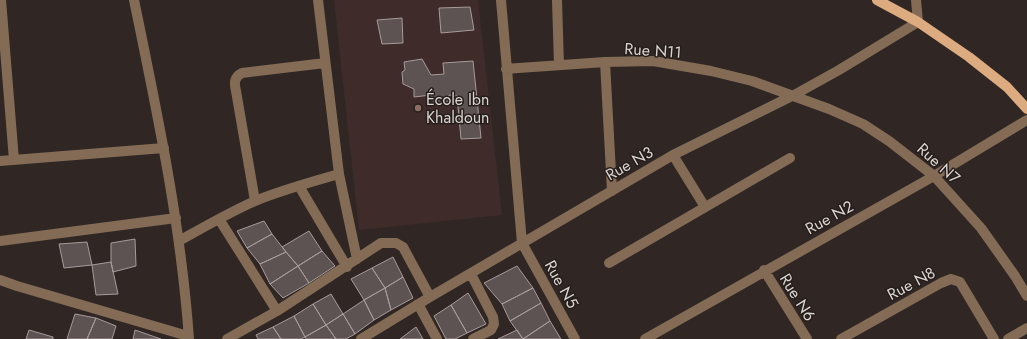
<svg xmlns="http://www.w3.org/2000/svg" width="1027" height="339" viewBox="0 0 1027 339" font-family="Jost,sans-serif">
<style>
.education{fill:#3f2b29}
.building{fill:#5e5353;stroke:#a79b9b}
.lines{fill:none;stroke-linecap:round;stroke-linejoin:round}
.minor{stroke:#836b55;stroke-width:10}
.major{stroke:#dcab7f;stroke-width:10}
.education-dot{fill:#8d6e63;stroke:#261e1a;stroke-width:1.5}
.labels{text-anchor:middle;stroke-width:3;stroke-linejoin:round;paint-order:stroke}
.street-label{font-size:16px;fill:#dad4d2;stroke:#261e1a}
.poi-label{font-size:16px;fill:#dad4d2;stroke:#261e1a;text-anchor:start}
</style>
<rect width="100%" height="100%" fill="#302724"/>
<!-- education -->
<path class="education" d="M334,0H478L502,215L359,230Z"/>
<!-- building -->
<path class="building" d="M470,7L474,30L441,33L439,8Z
M402,18L403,43L382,44L377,20Z
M422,59L431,75L444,74L443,63L473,61L481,138L461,139L457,96L449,95L448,102L435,104L431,95L414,97V89L403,84L402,72L405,70L404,62Z
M264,221L272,234L247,248L237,231Z
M309,231L322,251L298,266L282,247Z
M272,234L286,252L260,264L247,248Z
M135,239L136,266L113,272L111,262V243Z
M87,242L92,265L64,268L59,244Z
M322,251L335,266L309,283L298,266Z
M286,252L298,266L270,284L260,264Z
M393,257L403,277L385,288L372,268Z
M111,262L118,294L96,295L92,265Z
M298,266L309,283L283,298L270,284Z
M517,266L533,288L502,304L484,283Z
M372,268L385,288L364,300L351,279Z
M403,277L413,298L391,310L385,288Z
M385,288L391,310L374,320L364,300Z
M533,288L541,303L510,321L502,304Z
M468,293L486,324L467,333L451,305Z
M331,294L343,314L326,325L313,304Z
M364,300L374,320L355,334L343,314Z
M541,303L550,321L523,339L510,321Z
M313,304L326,325L305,337L294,316Z
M451,305L467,333L455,339H446L434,316Z
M75,314L96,318L87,339H67Z
M343,314L355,334L346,339H336L326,325Z
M294,316L305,337L301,339H281L273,327Z
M96,318L116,326L112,339H87Z
M550,321L561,339H523Z
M326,325L336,339H306L305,337Z
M273,327L281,339H258L256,335Z
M416,327L423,339H400Z
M29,330L53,337V339H26Z
M135,330L161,339H133Z
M517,330L523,339H498Z"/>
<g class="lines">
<!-- minor -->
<path class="minor" d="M1,0L14,160
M134,0C157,112 181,224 189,339
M318,0L339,174L357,259
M501,0L522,243L575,339
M557,0L559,65
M605,62L612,191
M506,69L605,62L653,61L711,71L752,81L829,109L863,124L889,141L934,176L981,228L1015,276L1027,296
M673,155L705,207
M0,161L164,148
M299,186L347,267
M255,201L236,91C234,83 234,77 242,73L325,63
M219,219L277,311
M0,241L176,218
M179,241C204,227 228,213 255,201C282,190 311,182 339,174
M609,263L790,158
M764,270L807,339
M471,274L493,317L494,324L491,330L473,339
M0,280L17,286L188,336
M418,304L437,339
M227,339L277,311L381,243H396L403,247L430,297
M361,339L430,297L673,155L794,95L839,70L918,22L916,0
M645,339L934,176L1027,120
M841,339L941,283L951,279L960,282L994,339
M1008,339L1027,328"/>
<!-- major -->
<path class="major" d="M877,0L918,22L969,57L1007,87L1027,109"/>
</g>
<!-- markers -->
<circle class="education-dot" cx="418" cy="108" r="4"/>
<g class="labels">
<!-- street labels -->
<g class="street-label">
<text transform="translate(653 50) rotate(4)" y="6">Rue N11</text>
<text transform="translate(629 163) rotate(-30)" y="6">Rue N3</text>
<text transform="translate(939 163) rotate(42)" y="6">Rue N7</text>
<text transform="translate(829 217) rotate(-29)" y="6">Rue N2</text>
<text transform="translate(911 283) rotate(-28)" y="6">Rue N8</text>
<text transform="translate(562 284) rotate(61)" y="6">Rue N5</text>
<text transform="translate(798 297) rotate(58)" y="6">Rue N6</text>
</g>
<!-- poi labels -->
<g class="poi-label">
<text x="426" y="105">École Ibn<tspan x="426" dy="18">Khaldoun</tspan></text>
</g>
</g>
</svg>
